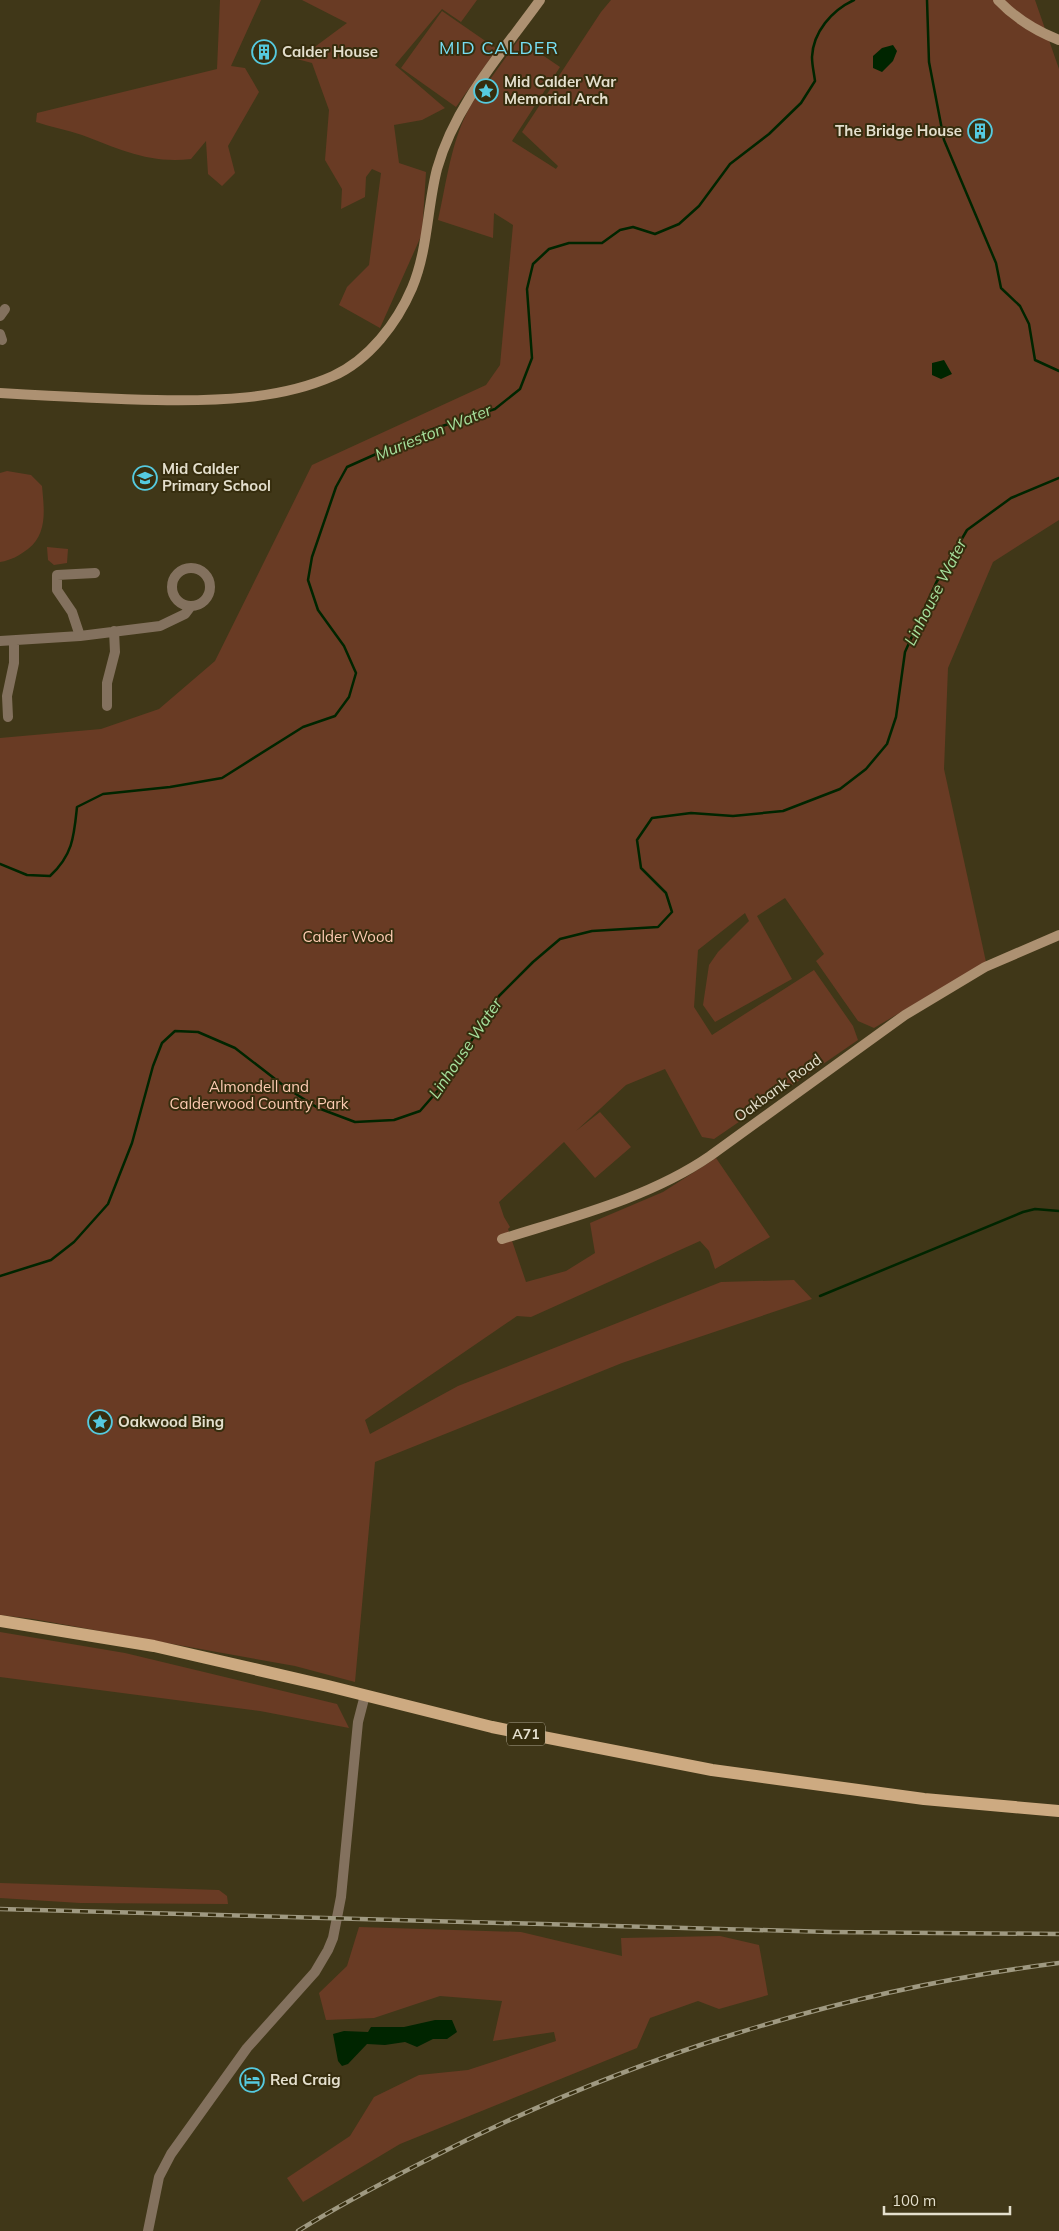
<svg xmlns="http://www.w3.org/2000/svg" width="1059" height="2231" viewBox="0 0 1059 2231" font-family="Mulish,sans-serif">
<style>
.green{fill:#693b24}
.water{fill:#002500}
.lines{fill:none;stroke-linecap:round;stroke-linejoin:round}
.stream{stroke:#002500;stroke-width:2.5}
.street{stroke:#83715e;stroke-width:10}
.secondary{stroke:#ad9172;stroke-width:10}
.primary{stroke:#cdaa81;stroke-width:12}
.rail-casing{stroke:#9f9981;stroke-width:4.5}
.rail{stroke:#362d0e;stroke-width:2.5;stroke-dasharray:8;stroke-linecap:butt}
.labels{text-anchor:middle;stroke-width:4;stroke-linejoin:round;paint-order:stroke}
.shield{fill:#362d0e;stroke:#b0aa94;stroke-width:1}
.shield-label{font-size:14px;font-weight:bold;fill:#e4dfcd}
.poi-label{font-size:15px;font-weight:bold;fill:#e4dfcd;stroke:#362d0e;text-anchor:start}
.park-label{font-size:15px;fill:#fdcbb2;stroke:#362d0e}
.street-label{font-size:15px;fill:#e4dfcd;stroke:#362d0e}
.water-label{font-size:16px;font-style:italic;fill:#a6e19d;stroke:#362d0e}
.quarter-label{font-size:18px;letter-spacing:1px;fill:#77def3;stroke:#362d0e}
</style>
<rect width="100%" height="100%" fill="#403718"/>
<!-- green -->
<path class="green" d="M220,0H261L231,66L245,68L259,92L228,146L235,173L222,186L208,174L206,141L191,159C150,164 119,149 82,135C67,130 51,127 36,122L37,113L217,69Z
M302,0H477L461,22L442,9L395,65L445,108L422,120L394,125L399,163L426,172L422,234L380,328L339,305L347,287L369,265L381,173L372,169L366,177L365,197L341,209L342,189L325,160L329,110L312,63L297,59L296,52L316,46L347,23Z
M611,0H1035L1059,69V520L993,562L948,668L944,769L986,962L874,1028L858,1021L816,961L824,954L785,898L757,916L792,979L715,1022L703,1005L709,965L718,952L749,921L745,913L698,950L694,1007L712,1035L814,970L853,1026L858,1040L714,1139L702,1137L665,1069L626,1085L576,1131L600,1112L631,1147L595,1178L564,1142L499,1202L504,1217L510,1227L508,1229L526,1282L566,1271L595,1253L590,1223L663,1192L716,1158L770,1237L715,1269L709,1251L700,1241L531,1317L517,1316L365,1420L370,1434L458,1386L721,1282L794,1280L812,1299L622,1363L375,1462L355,1682L295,1666L33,1619L0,1615V738L101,729L159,709L215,661L312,465L486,385L500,365L513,225L494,213L493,238L438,220C448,177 452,129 479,93H484L487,89L486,85L519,39L560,67L512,141L556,169L547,181L558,166L522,132L601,12Z
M442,11L497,49L456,107L401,68Z
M7,471L31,475L42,486C44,509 48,533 28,549C18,556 12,560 0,562V473Z
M47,547L68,549L67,563L54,565L48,560Z
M0,1632L125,1653L337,1704L349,1728L260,1711L0,1677Z
M0,1883L219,1890L227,1896L228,1904L80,1903L0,1898Z
M359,1927L521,1932L622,1956L621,1938L720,1936L759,1945L768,1995L719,2009L698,2001L650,2018L637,2048L400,2144L303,2202L287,2178L350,2136L374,2097L419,2075L468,2070L556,2041L554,2032L493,2041L502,2001L440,1996L374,2018L326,2020L319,1993L347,1966Z"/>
<!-- water -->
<path class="water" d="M893,45L897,51L893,61L882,72L873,68V56L882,48Z
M944,360L952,374L941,379L932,375V363Z
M435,2020H452L457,2032L447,2039H433L417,2047L405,2042L385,2045L367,2044L348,2064L342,2066L338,2061L333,2034L344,2031L368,2032L371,2027H404Z"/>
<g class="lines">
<!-- stream -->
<path class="stream" d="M927,0L929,62L944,140L996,263L1001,288L1020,306L1029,324L1035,360L1059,371
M0,864L27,875L50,876C73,855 74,836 77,807L103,794L170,787L222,778L303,727L335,716L349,697L356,673L344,646L318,610L308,580L312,557L336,487L347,467L430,430L495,409L520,389L532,358L527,289L533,264L549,249L569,243H602L620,230L633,227L655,234L679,224L699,206L730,164L769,134L801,103L815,81C814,73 812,65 812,57C813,32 832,10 854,0
M0,1276L51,1260L74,1242L108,1204L132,1143L153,1066L162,1043L175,1031L198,1032L235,1048L288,1089L318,1108L355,1122L394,1120L420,1111L447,1080L499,996L533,962L560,939L592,931L658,927L672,912L666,893L641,868L637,840L652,818L691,813L733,816L783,811L840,789L866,769L887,744L896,717L905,652L936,583L967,530L1011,498L1059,478
M820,1296L1023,1212L1035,1209L1059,1211"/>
<!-- street -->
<path class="street" d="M0,316L5,309
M0,334L2,340
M172 587a19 19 0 1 1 38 0a19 19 0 1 1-38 0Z
M80,636L72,612L57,590V575L95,573
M0,641L80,636L160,626L185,614L191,606
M107,706V683L115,652L114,631
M8,717L7,696L14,663V641
M148,2231L159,2177L171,2154L247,2048L315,1972L328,1950L333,1938L341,1897L358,1722L365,1695"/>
<!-- secondary -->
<path class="secondary" d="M998,0C1015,18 1036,31 1059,40
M0,393C52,396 104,399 156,400C214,401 279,400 333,376C369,360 397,323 412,288C428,250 427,208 437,169C455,105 501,54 540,0
M502,1239C572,1217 649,1198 710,1156L905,1015L985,967L1059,935"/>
<!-- primary -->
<path class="primary" d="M0,1621L154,1646L328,1686L492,1727L712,1770L924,1799L1059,1811"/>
<!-- rail casing -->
<g class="rail-casing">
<path id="rail" d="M0,1909L830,1932L1059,1934
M298,2231C338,2206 380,2184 423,2162C621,2060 837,1991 1059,1963"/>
</g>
<!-- rail -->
<use href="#rail" class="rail"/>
</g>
<!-- icons -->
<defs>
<g id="building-ring" transform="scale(1.25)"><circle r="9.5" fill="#362d0e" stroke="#55cadf" stroke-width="1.5"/><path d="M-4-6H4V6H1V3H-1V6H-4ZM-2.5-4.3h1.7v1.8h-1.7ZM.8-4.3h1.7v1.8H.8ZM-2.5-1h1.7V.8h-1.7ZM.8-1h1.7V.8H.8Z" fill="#55cadf"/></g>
<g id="sight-ring" transform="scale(1.25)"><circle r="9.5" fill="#362d0e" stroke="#55cadf" stroke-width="1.5"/><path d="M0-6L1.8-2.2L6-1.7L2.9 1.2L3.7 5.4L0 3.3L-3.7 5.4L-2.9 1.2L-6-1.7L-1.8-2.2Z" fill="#55cadf"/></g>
<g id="school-ring" transform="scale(1.25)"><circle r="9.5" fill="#362d0e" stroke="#55cadf" stroke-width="1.5"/><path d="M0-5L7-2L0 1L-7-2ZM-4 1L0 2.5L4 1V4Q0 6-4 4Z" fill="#55cadf"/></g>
<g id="hotel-ring" transform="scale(1.25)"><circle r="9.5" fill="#362d0e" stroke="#55cadf" stroke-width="1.5"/><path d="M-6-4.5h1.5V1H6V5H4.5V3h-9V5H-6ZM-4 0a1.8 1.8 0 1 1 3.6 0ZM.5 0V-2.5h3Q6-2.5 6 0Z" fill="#55cadf"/></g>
</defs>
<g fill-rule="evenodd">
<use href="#building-ring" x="264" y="52"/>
<use href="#sight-ring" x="486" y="91"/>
<use href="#building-ring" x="980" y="131"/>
<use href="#school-ring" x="145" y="478"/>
<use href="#sight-ring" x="100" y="1422"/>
<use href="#hotel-ring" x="252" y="2080"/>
</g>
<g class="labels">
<!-- shield labels -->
<rect class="shield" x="507" y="1722.5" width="38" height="23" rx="4"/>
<g class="shield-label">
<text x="526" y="1739">A71</text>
</g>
<!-- poi labels -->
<g class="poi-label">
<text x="282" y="57">Calder House</text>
<text x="504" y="87">Mid Calder War<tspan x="504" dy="17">Memorial Arch</tspan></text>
<text x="962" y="136" text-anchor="end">The Bridge House</text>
<text x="162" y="474">Mid Calder<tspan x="162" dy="17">Primary School</tspan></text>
<text x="118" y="1427">Oakwood Bing</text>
<text x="270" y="2085">Red Craig</text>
</g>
<!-- park labels -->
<g class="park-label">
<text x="348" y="942">Calder Wood</text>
<text x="259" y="1092">Almondell and<tspan x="259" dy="17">Calderwood Country Park</tspan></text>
</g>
<!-- street labels -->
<g class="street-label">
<text transform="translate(778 1088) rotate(-36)" y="5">Oakbank Road</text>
</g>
<!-- water labels -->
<g class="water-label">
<text transform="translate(433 432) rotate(-22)" y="6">Murieston Water</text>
<text transform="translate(935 592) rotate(-63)" y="6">Linhouse Water</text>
<text transform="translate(465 1048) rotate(-56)" y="6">Linhouse Water</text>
</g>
<!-- quarter labels -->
<g class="quarter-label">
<text x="499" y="54">MID CALDER</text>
</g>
</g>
<!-- scale -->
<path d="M884 2206v8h126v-8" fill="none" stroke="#e4dfcd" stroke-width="2.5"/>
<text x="892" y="2206" font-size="15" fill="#e4dfcd" stroke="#362d0e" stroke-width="4" paint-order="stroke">100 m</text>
</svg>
